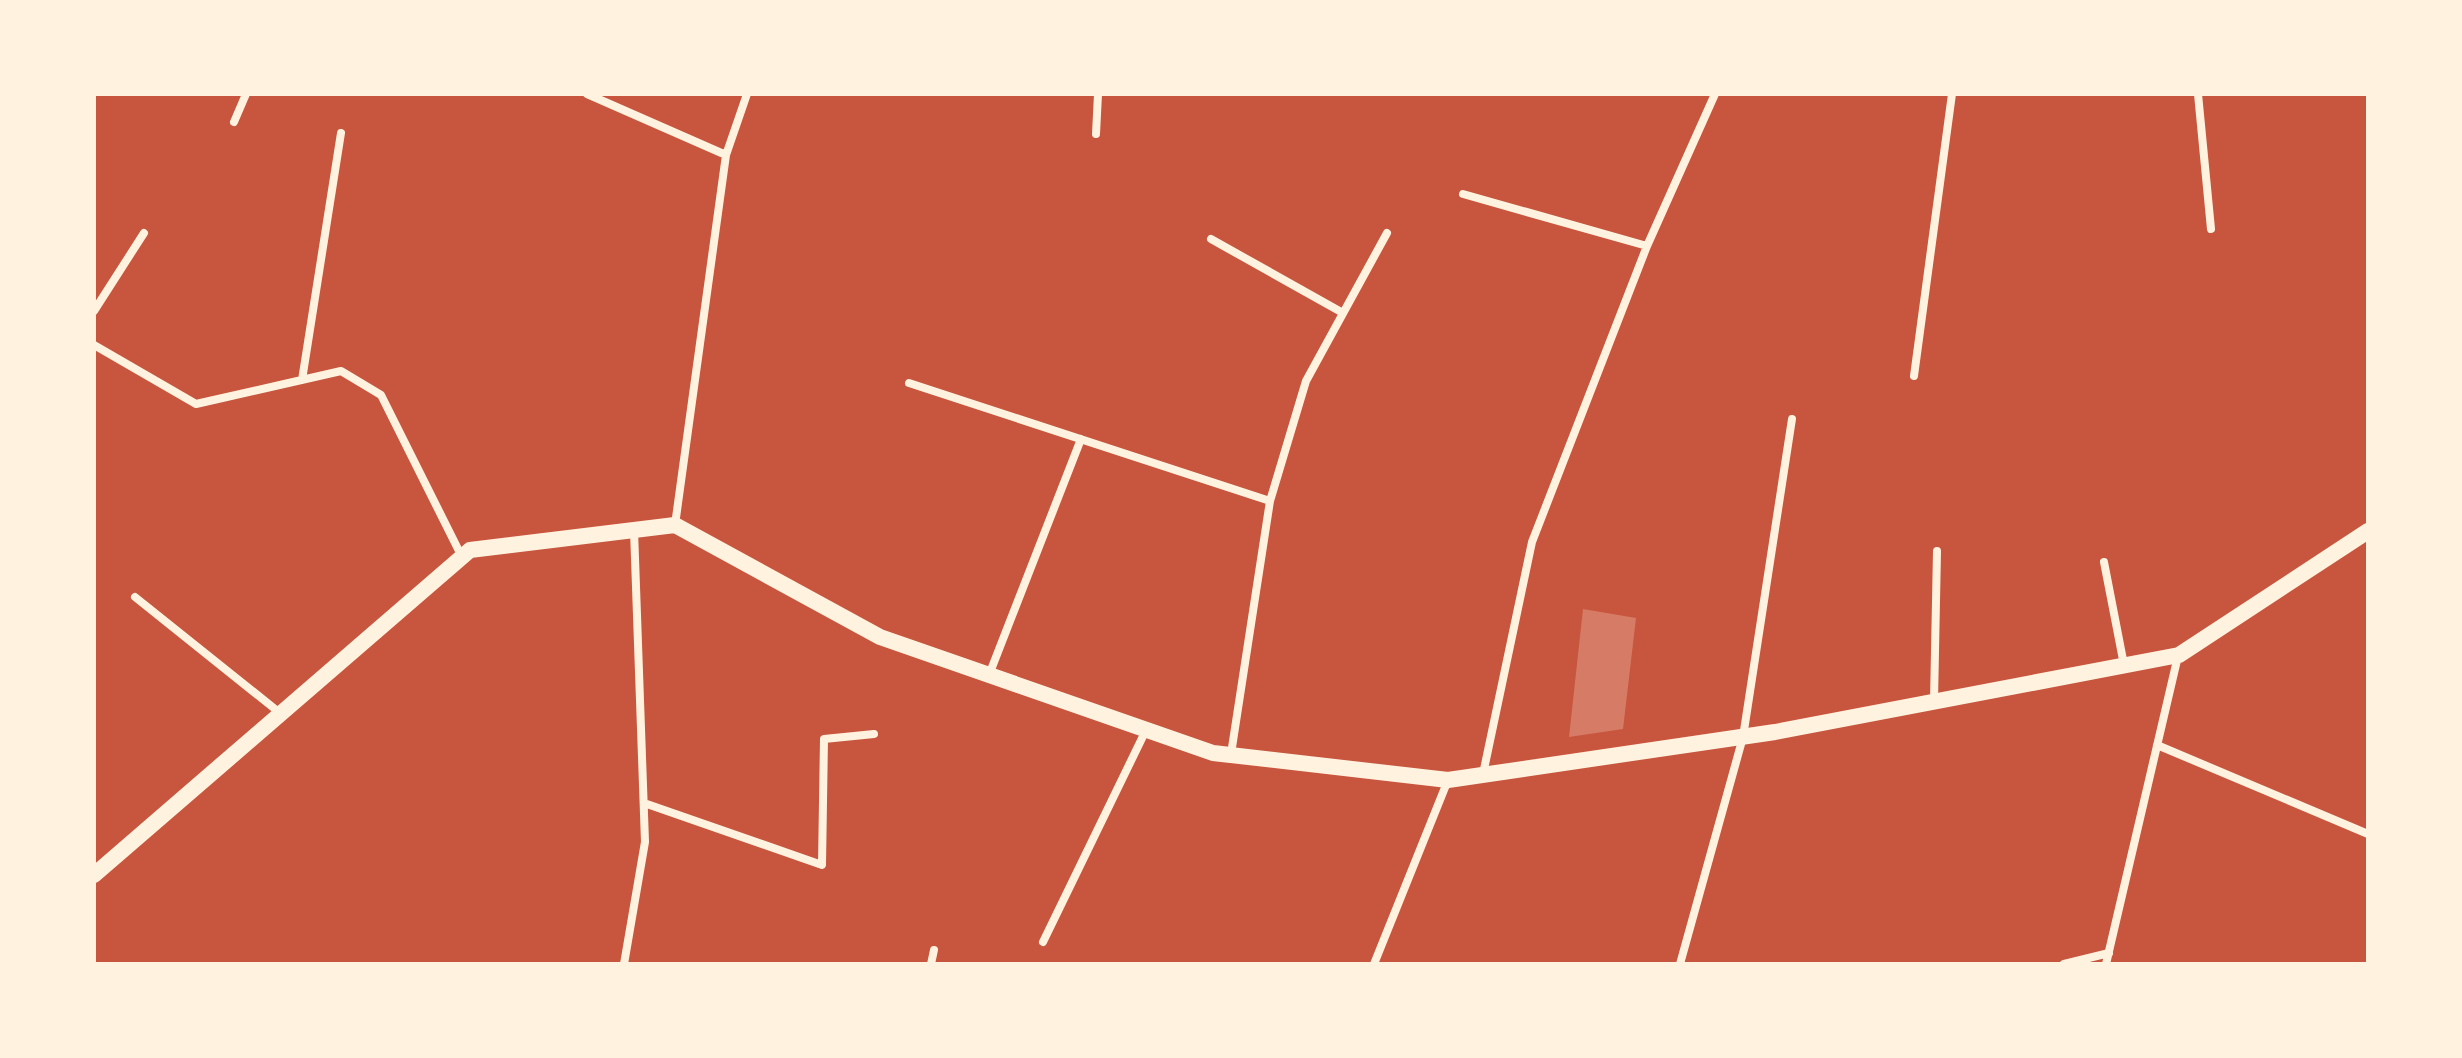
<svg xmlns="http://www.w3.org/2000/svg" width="2462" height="1058" viewBox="0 0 2462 1058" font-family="Rubik,sans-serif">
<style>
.building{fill:#d67c66}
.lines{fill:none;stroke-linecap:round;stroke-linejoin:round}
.minor{stroke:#fff3e0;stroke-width:8}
.secondary{stroke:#fff3e0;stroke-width:16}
</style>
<rect width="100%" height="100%" fill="#c8553d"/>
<!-- building -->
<path class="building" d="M1583,609L1636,618L1623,729L1569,737Z"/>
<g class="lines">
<!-- minor -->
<path class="minor" d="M587,94L726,155
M2198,94L2211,229
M234,122L246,94
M1096,134L1098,94
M1463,194L1647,246
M1211,239L1343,313
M94,311L144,233
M94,345L196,404L341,371L381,395L462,557
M1914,376L1952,94
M302,380L341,133
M909,383L1270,501
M675,525L726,155L747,94
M2104,562L2124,665
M135,597L280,713
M989,675L1081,439
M1934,701L1937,551
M2157,745L2368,834
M1231,754L1270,501L1306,381L1387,233
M1483,774L1532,542L1647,246L1715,94
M644,803L822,865L824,739L874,734
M1043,942L1146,730
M624,964L645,842L634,530
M931,964L934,950
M1374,964L1448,780
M1680,964L1743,737L1792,419
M2064,964L2109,953
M2106,964L2178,656"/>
<!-- secondary -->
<path class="secondary" d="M94,875L470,550L675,525L880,637L1213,753L1448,780L1775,732L2179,655L2368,531"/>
</g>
<!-- border -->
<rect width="2462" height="1058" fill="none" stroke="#fff3e0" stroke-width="192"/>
</svg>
